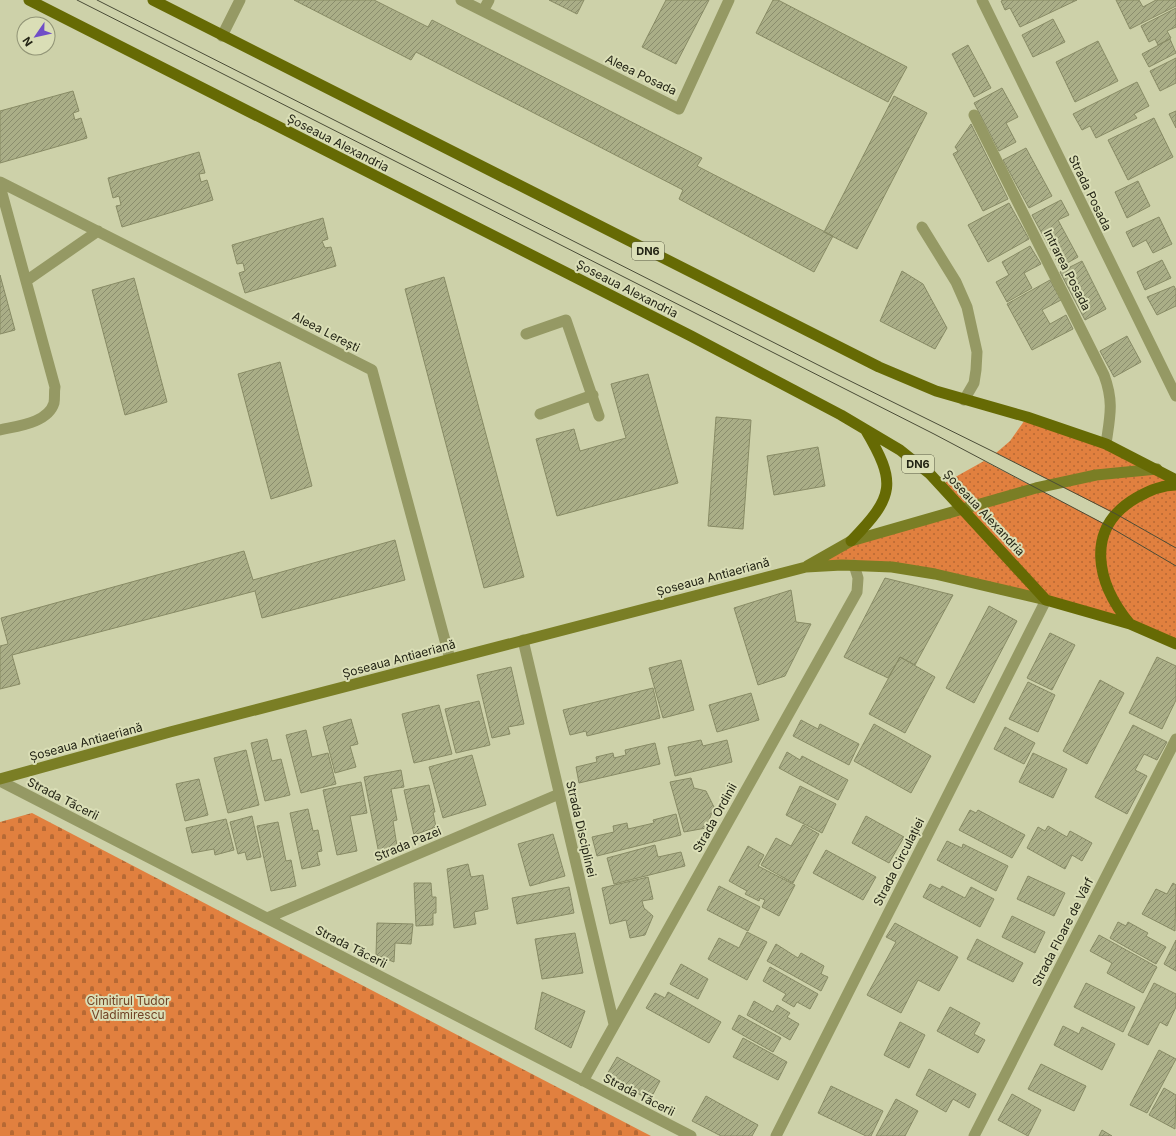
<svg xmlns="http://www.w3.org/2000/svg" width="1176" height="1136" viewBox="0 0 1176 1136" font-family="Inter,sans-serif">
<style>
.grass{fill:url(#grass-dots)}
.cemetery{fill:url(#cemetery-stones)}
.building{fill:url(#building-hatch);stroke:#888b65}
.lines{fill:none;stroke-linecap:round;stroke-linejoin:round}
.service{stroke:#959964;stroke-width:11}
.minor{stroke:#959964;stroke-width:11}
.secondary{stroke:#7a7e25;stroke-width:11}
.primary{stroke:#666a04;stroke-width:11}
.tram{stroke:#4a4c37;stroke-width:1}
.labels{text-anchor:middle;stroke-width:4;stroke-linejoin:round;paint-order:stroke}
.shield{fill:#dadeb6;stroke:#5a5c45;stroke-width:1}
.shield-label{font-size:11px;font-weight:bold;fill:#232415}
.street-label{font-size:12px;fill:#232415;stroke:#dadeb6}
.park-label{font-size:12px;fill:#714326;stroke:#dadeb6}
</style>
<defs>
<pattern id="grass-dots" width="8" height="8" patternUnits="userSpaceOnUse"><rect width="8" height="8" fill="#e1803f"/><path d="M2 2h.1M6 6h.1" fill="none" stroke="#b66934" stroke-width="1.8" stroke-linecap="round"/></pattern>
<pattern id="cemetery-stones" width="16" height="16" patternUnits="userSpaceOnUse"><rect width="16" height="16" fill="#e1803f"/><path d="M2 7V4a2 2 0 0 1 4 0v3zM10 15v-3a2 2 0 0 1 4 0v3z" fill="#b66934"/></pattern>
<pattern id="building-hatch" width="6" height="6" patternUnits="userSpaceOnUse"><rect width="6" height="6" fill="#aaae87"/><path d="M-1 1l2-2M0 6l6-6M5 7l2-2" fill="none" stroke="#8a8d6d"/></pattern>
</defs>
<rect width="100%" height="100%" fill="#cdd1a9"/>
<!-- grass -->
<path class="grass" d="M1027,417L1106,444L1176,480V644L1155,635L935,574L806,567L840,547L963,508L941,485L984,461L1109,526L1115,514L996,453L1010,441Z"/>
<!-- cemetery -->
<path class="cemetery" d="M32,813L651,1136H0V822Z"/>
<!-- building -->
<path class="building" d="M294,0H374L428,27L432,20L702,158L697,166L833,236L814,272L679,199L683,190L416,52L411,60Z
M549,0H584L577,14Z
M666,0H709L676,64L642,47Z
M773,0H778L907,67L888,102L756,33Z
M1004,0H1077L1020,27L1010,8L1005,10L1001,1Z
M1116,0H1139L1143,7L1156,0H1176V6L1130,29Z
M1176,8V27L1167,31L1171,38L1158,45L1155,39L1149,42L1141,26Z
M1053,19L1065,42L1033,57L1022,35Z
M1170,39L1176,53L1149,67L1142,54Z
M1098,41L1118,81L1075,102L1056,62Z
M968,45L991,88L974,97L952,54Z
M1176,58V83L1160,91L1150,71Z
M1137,82L1149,106L1134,114L1137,118L1096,138L1090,126L1082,130L1073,114Z
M1002,88L1018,117L1006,123L1016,142L999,151L974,103Z
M73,91L79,111L73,113L75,120L81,118L87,138L0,163V111Z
M894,96L927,113L857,249L824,232Z
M1176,111V128L1169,114Z
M1154,118L1173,157L1128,180L1108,140Z
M971,124L1008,199L983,211L953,154L958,151L955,147Z
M1026,148L1052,196L1029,208L1003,160Z
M199,152L205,173L199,174L201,182L207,180L213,200L122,227L116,206L121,205L119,196L113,198L108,178Z
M1138,181L1150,206L1127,218L1115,192Z
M1061,200L1069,215L1058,220L1078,257L1060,267L1032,215Z
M1009,203L1029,239L988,262L968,225Z
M1159,217L1172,244L1153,253L1146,240L1133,247L1126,232Z
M323,218L328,239L322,241L325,248L331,247L336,266L245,293L239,273L245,271L243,263L237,264L232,245Z
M1030,246L1041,264L1024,273L1032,288L1007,302L996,282L1009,275L1002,262Z
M1162,260L1171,278L1145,290L1137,272Z
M1082,261L1106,309L1085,320L1060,272Z
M902,271L923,284L947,328L935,349L880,321Z
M0,275L15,330L0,334Z
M444,277L524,577L484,588L405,289Z
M134,278L167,402L125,415L92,290Z
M1050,280L1061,300L1042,310L1050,324L1066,315L1073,329L1032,350L1007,304Z
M1174,286L1176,290V306L1157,315L1147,297Z
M1127,336L1141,362L1114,377L1100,351Z
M280,362L312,486L271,499L238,374Z
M648,374L678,483L557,516L536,439L574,429L580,451L626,438L611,384Z
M716,417L751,420L743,529L708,526Z
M818,447L825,486L774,495L767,456Z
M395,540L405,580L262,618L255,591L12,655L20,684L0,689V646L8,644L1,618L244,551L253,580Z
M885,578L953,595L915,665L900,657L888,678L844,657Z
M791,590L796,622L811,624L785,676L758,685L734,608Z
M989,606L1017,621L974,703L946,688Z
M1050,633L1075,645L1052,690L1027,678Z
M900,657L935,677L905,733L869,714Z
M1157,657L1176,666V700L1162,729L1129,713Z
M681,660L694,710L663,718L649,668Z
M511,667L524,724L508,727L510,734L492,738L477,675Z
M1100,680L1124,693L1087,764L1063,751Z
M1028,682L1055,695L1038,732L1009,719Z
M653,688L660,718L587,736L586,731L570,735L563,710Z
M751,693L759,720L717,732L709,705Z
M479,701L490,745L456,753L445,709Z
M439,705L452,754L414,763L402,714Z
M351,719L358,744L350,746L356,767L335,773L323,727Z
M801,720L818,729L820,724L859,744L849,765L793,736Z
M874,724L931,756L911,793L854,761Z
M1133,725L1167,742L1157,760L1144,754L1135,770L1147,776L1127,814L1095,797Z
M1005,727L1035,743L1024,764L994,749Z
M306,730L312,757L328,753L336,784L301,793L286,735Z
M267,739L272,761L281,759L290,795L265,801L251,743Z
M701,740L703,746L727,740L732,762L675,776L668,747Z
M655,743L660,764L579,783L576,767L597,762L596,757L613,753L614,758L626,755L625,750Z
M246,750L259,805L228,813L214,758Z
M787,752L800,760L802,756L848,780L838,800L779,768Z
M1033,753L1067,769L1053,798L1019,782Z
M472,755L486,805L443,818L429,767Z
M401,770L404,787L391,789L397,820L393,821L397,846L379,854L364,777Z
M691,778L694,788L706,791L714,807L706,828L684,832L670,782Z
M199,779L208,815L185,821L176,784Z
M361,782L367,813L350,816L357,851L337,855L323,790Z
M429,785L435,812H433L436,827L414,835L404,790Z
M800,786L836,804L822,833L786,815Z
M308,809L313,831L318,830L322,851L317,852L320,865L302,869L290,813Z
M970,810L976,813L978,810L1025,835L1012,858L959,830Z
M676,814L681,835L597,856L592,837L614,832L613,826L627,823L628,829L654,823L653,820Z
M252,816L261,857L247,860L245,852L238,854L230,822Z
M866,816L904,837L889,863L852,843Z
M226,819L234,850L215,855L214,849L192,853L186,828Z
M278,822L286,861L291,860L296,886L271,891L257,826Z
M803,825L819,834L793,883L761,865L776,838L791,846Z
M1048,826L1067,837L1070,831L1092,843L1082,861L1072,855L1065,869L1027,848L1038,827L1045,831Z
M553,834L565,876L530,886L518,844Z
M947,841L962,848L963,844L1008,866L996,891L937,860Z
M655,845L658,857L681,852L685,866L614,884L607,858Z
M748,846L764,855L758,866L795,885L779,916L762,907L765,900L760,898L759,901L745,894L747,891L729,881Z
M826,850L876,877L863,900L813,873Z
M468,864L471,877L483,875L488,909L474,912L476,924L454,928L447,869Z
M1028,876L1065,893L1054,916L1017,899Z
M648,877L653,899L642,901L644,908L653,916L645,935L630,938L626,920L610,924L602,888Z
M414,883H431L432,897H436V913H433V925L416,926Z
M1173,883L1176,885L1175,931L1142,914L1156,889L1167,894Z
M930,884L940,889L942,886L965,898L971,887L994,899L980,927L923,897Z
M719,886L760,907L748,931L707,910Z
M569,887L574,913L517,924L512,898Z
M1012,916L1045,932L1035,953L1002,937Z
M1118,922L1126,926L1128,922L1148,933L1146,936L1166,947L1156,964L1110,938Z
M377,923L413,924L411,944L395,943L394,962L376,955Z
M895,923L958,957L939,991L918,980L901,1013L867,995L896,942L886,937Z
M747,932L767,942L747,980L708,959L719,938L739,948Z
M575,933L583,973L542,979L535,939Z
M1099,935L1157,967L1143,993L1107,973L1112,963L1090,951Z
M977,939L1023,963L1013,982L967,959Z
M1176,940V971L1164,964Z
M776,944L798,958L801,953L824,966L821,974L828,977L821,991L767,961Z
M681,964L708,979L698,999L670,984Z
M770,967L818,994L810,1009L797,1002L794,1007L782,1000L786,994L763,981Z
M1086,983L1135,1007L1123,1032L1074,1007Z
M1154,983L1176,994V1007L1167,1026L1160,1022L1148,1045L1128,1035Z
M542,992L585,1011L571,1048L535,1029Z
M668,992L721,1022L709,1043L646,1008L655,993L665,998Z
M754,1001L773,1012L777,1005L790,1013L787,1017L799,1024L790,1040L747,1015Z
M950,1007L980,1023L974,1034L985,1040L978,1053L937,1031Z
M739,1015L781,1038L773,1052L732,1029Z
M900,1022L925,1035L909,1068L884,1055Z
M1063,1026L1079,1034L1082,1027L1115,1044L1102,1070L1054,1045Z
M743,1038L787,1062L778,1080L733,1057Z
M1159,1050L1176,1059L1147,1113L1130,1105Z
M617,1057L660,1081L650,1100L606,1076Z
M1041,1064L1086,1086L1074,1111L1028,1089Z
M929,1069L976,1094L969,1108L953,1099L946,1112L916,1095Z
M831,1086L883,1111L871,1136H866L818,1113Z
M1164,1088L1176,1095L1175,1129L1149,1115Z
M1012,1094L1041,1110L1028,1136L998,1120Z
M706,1096L758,1125L752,1136H721L692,1121Z
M896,1099L918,1111L905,1136H876Z
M1102,1130L1112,1136H1099Z"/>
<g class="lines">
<!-- service -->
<path class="service" d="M461,0L679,109L729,0
M483,11L489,0
M922,227L956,282L967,307L977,352L976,370L974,383L964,400
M526,334L566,320L599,416
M540,414L593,395"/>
<!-- minor -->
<path class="minor" d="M982,0L1176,396
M222,36L240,0
M974,115L1104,375C1114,402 1110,416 1106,444
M0,182L372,370L450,659
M0,186L55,387C54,392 55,398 54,403C48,423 17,426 0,430
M26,281L98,231
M523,640L614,1024
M0,781L691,1136
M267,918L559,794
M583,1081L857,592L858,578L854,565
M776,1136L1046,600
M974,1136L1176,739"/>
<!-- secondary -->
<path class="secondary" d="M807,566L851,541L1036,488L1096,475L1157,469
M0,779L170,732L806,567L842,565L892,567L935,574L1046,600"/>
<!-- primary -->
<path class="primary" d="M29,0L691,336L841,415L900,450L930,474L1046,600L1130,624L1176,644
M153,0L879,367L936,391L1027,417L1106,444L1176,480
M851,541C895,496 897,483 865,429
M1130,624C1097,584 1083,529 1136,498C1148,491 1162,485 1176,485"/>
<!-- tram -->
<path class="tram" d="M77,0L934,434L1108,526L1176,566
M97,0L834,373L996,453L1116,514L1176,548"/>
</g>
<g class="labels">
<!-- shield labels -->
<g class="shield">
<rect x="632" y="242" width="32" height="18" rx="3"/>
<rect x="902" y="455" width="32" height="18" rx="3"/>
</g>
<g class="shield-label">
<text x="648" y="255">DN6</text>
<text x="918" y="468">DN6</text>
</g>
<!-- street labels -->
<g class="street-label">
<text transform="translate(641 75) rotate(26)" y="4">Aleea Posada</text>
<text transform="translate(338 143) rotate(27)" y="4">Șoseaua Alexandria</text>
<text transform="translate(1090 193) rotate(64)" y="4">Strada Posada</text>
<text transform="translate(1067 270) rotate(63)" y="4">Intrarea Posada</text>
<text transform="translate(627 289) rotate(27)" y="4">Șoseaua Alexandria</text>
<text transform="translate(326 332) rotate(27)" y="4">Aleea Lerești</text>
<text transform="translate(984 513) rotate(47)" y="4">Șoseaua Alexandria</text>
<text transform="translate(713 577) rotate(-15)" y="4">Șoseaua Antiaeriană</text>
<text transform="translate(399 659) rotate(-15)" y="4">Șoseaua Antiaeriană</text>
<text transform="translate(86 742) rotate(-15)" y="4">Șoseaua Antiaeriană</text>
<text transform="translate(63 799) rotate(27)" y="4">Strada Tăcerii</text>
<text transform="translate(715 818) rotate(-61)" y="4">Strada Ordinii</text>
<text transform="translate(581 829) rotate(77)" y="4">Strada Disciplinei</text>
<text transform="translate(408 844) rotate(-23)" y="4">Strada Pazei</text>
<text transform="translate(899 862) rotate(-63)" y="4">Strada Circulației</text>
<text transform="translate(1063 932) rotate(-63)" y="4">Strada Floare de Vârf</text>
<text transform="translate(351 947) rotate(27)" y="4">Strada Tăcerii</text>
<text transform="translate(639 1095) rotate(27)" y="4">Strada Tăcerii</text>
</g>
<!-- park labels -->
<g class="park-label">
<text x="128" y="1005">Cimitirul Tudor<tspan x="128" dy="14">Vladimirescu</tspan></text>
</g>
</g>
<!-- north arrow -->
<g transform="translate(36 36) rotate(236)"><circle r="19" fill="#dadeb6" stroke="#919476"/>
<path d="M0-3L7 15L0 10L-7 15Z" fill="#704ec7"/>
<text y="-6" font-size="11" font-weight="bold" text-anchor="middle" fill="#232415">N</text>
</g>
</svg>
